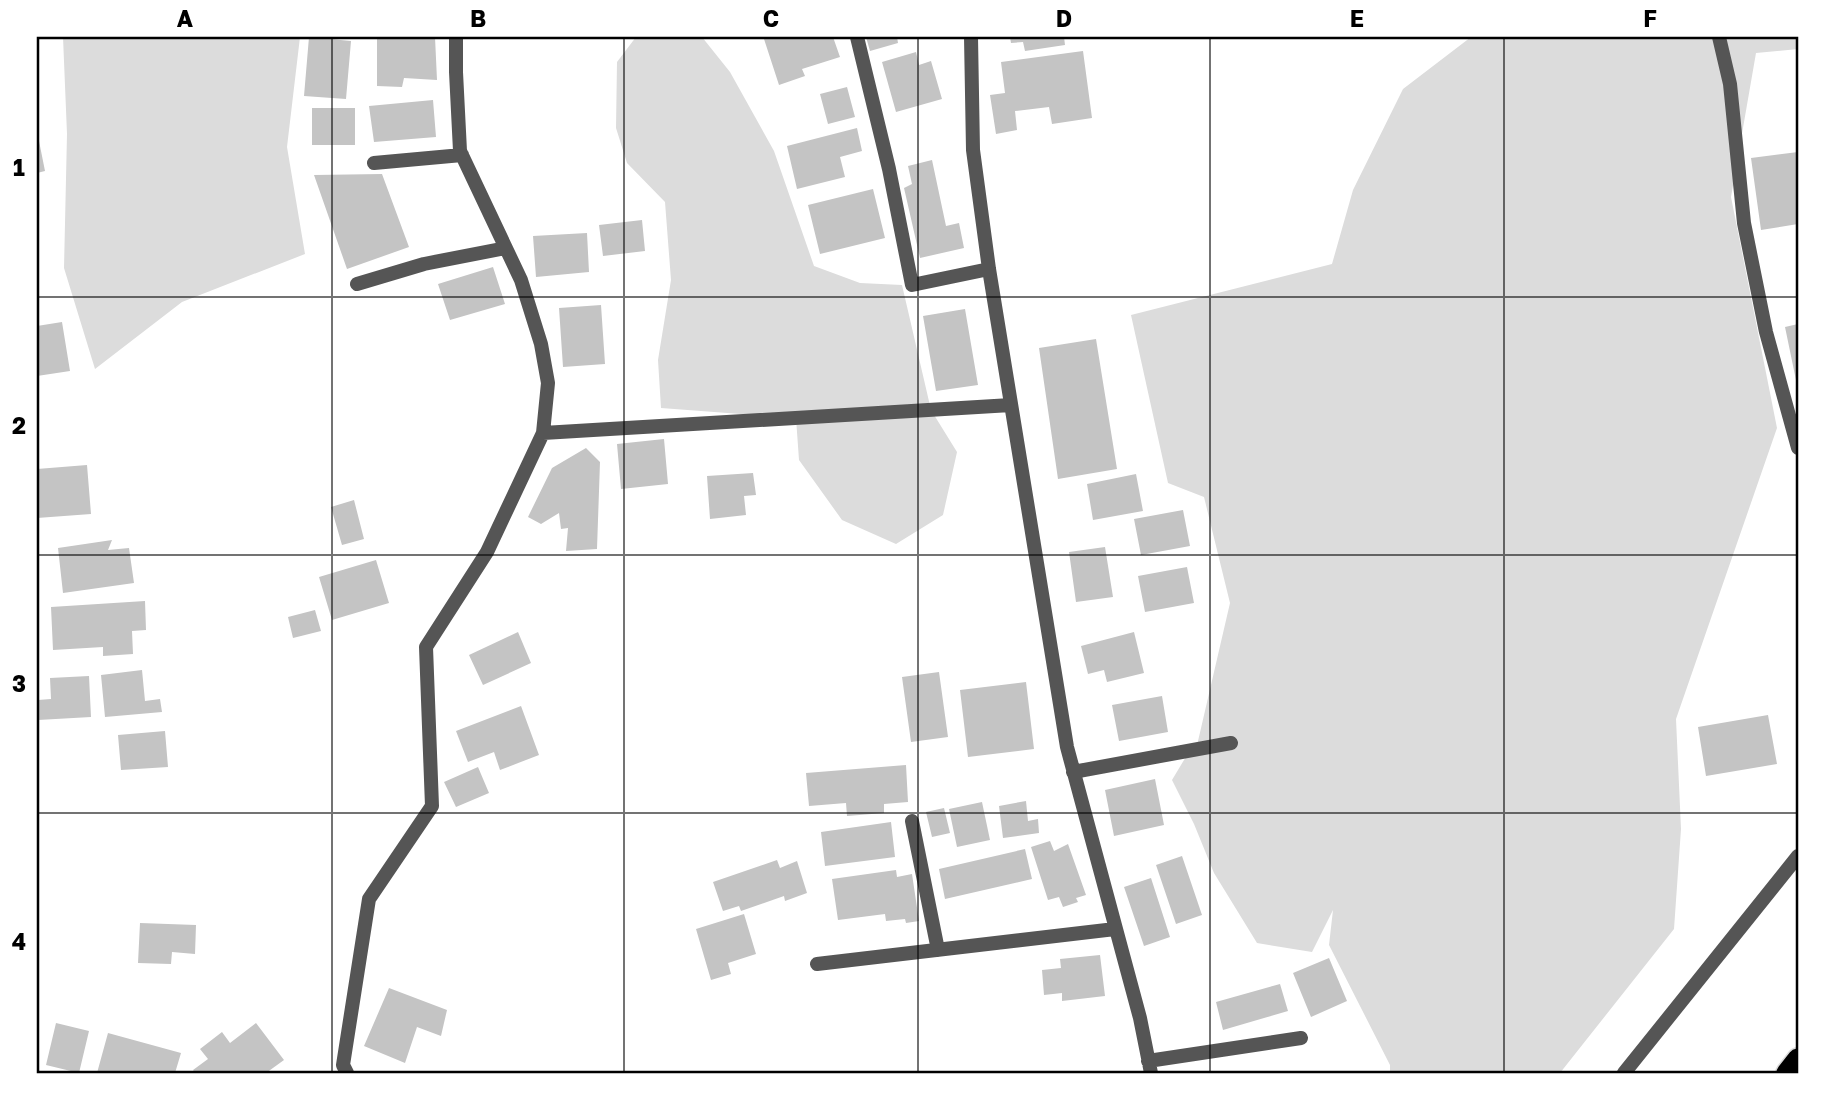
<svg xmlns="http://www.w3.org/2000/svg" width="1835" height="1110" viewBox="0 0 1835 1110" font-family="'Golos Text',sans-serif">
<style>
.green{fill:#dcdcdc}
.building{fill:#c4c4c4}
.lines{fill:none;stroke-linecap:round;stroke-linejoin:round}
.motorway-casing{stroke:#dbdbdb;stroke-width:24}
.minor{stroke:#555;stroke-width:14}
.tertiary{stroke:#555;stroke-width:14}
.motorway{stroke:#000;stroke-width:21}
.grid{fill:none;stroke:#000;stroke-width:2;stroke-opacity:0.55}
.neatline{fill:none;stroke:#000;stroke-width:2.5}
.grid-label{font-size:23px;text-anchor:middle;font-weight:bold;fill:#000}
</style>
<rect width="100%" height="100%" fill="#fff"/>
<!-- green -->
<path class="green" d="M63,37H300L287,147L305,254L182,302L95,369L64,268L67,134Z
M636,37H702L730,72L774,151L814,266L860,283L902,285L931,410L957,452L943,515L896,544L842,520L799,460L796,418L661,408L658,360L671,280L665,202L627,163L616,128L617,62Z
M1471,37H1798V49L1756,53L1731,197L1777,428L1676,719L1681,829L1674,929L1560,1073H1390V1065L1329,945L1333,910L1312,952L1257,943L1214,873L1194,824L1172,780L1187,755L1195,754L1230,603L1204,497L1168,483L1131,315L1332,264L1353,190L1403,89Z"/>
<!-- building -->
<path class="building" d="M309,37L351,41L346,99L304,96Z
M377,37H435L437,80L404,78L402,87L377,86Z
M772,37H833L840,57L802,69L805,76L779,85L764,39Z
M866,37H897L898,43L870,51Z
M1010,37H1064L1065,45L1025,51L1023,42L1011,43Z
M1083,51L1092,118L1052,124L1049,107L1015,111L1017,130L996,134L990,95L1005,93L1001,62Z
M916,52L919,65L931,61L942,99L896,112L882,62Z
M847,87L855,117L828,124L820,94Z
M433,100L436,137L374,142L369,106Z
M312,108H355V145H312Z
M857,128L862,151L840,157L845,177L797,189L787,146Z
M37,136H38L45,171L37,173Z
M1798,152V224L1761,230L1751,158Z
M932,160L946,226L959,223L964,248L920,258L904,188L912,184L908,166Z
M382,174L409,247L347,269L314,175Z
M873,189L885,238L820,254L808,205Z
M642,220L645,251L603,256L599,225Z
M587,233L589,272L536,277L533,236Z
M493,267L505,304L450,320L438,284Z
M601,305L605,364L563,367L559,308Z
M965,309L978,385L936,391L923,316Z
M62,322L70,371L37,376V326Z
M1798,324V385H1797L1785,327Z
M1096,339L1117,469L1058,479L1039,348Z
M664,439L668,484L621,489L617,444Z
M586,448L600,462L597,549L566,551L568,528L561,529L559,513L541,524L528,517L552,468Z
M87,465L91,514L37,518V469Z
M753,473L756,495L744,496L746,515L710,519L707,476Z
M1136,474L1143,511L1093,520L1087,484Z
M354,500L364,539L342,545L331,507Z
M1183,510L1190,546L1141,555L1134,519Z
M112,540L108,550L129,548L134,583L63,593L58,548Z
M1105,547L1113,597L1076,602L1069,552Z
M376,560L389,603L332,620L319,577Z
M1187,567L1194,603L1145,612L1138,576Z
M145,601L146,630L132,631L133,654L103,656V647L53,650L51,607Z
M315,610L321,631L293,638L288,617Z
M518,632L531,663L483,685L469,655Z
M1134,632L1144,673L1107,682L1104,670L1088,674L1081,646Z
M142,670L145,701L160,699L162,712L105,717L101,675Z
M939,672L948,737L911,742L902,677Z
M89,676L91,717L38,720V700L51,699L50,678Z
M1026,682L1034,749L968,757L960,690Z
M1162,696L1168,732L1119,741L1112,705Z
M521,706L539,755L500,770L494,752L468,762L456,731Z
M1768,715L1777,764L1706,776L1698,727Z
M165,731L168,767L121,770L118,735Z
M906,765L908,802L884,804V813L847,816L846,803L809,806L806,773Z
M478,767L489,793L456,807L444,782Z
M1155,779L1164,825L1114,836L1105,790Z
M1026,801L1028,821L1038,819L1039,833L1003,838L999,806Z
M982,802L990,840L957,847L949,809Z
M944,808L950,833L932,837L926,812Z
M891,822L895,857L825,866L821,832Z
M1050,841L1054,851L1068,844L1086,895L1076,898L1078,902L1063,907L1059,897L1048,900L1031,847Z
M1025,849L1032,879L945,899L939,869Z
M1182,856L1202,915L1176,924L1156,865Z
M777,860L780,868L797,861L807,893L785,901L784,896L741,911L739,906L723,911L713,882Z
M896,870L897,877L912,874L919,921L906,923L905,919L886,921L885,914L838,920L832,879Z
M1151,878L1170,937L1144,946L1124,887Z
M744,914L756,954L728,963L731,974L711,980L696,929Z
M140,923L196,925L195,954L172,952L171,964L138,963Z
M1100,955L1105,996L1062,1001V993L1044,995L1042,970L1061,968L1060,959Z
M1329,958L1347,1001L1311,1017L1293,973Z
M1280,984L1288,1011L1223,1030L1216,1002Z
M389,988L447,1010L441,1036L417,1027L405,1063L364,1046Z
M56,1023L89,1031L79,1073L46,1065Z
M256,1023L284,1060L266,1073H195L193,1070L208,1059L200,1049L222,1032L230,1043Z
M108,1033L181,1053L175,1073H97Z"/>
<g class="lines">
<!-- motorway casing -->
<g class="motorway-casing">
<path id="motorway" d="M1787,1073L1798,1059"/>
</g>
<!-- minor -->
<path class="minor" d="M857,37L889,169L912,285L989,269
M971,37L973,150L989,269L1067,747L1140,1018L1151,1073
M1719,37L1730,84L1744,223L1766,332L1798,448
M374,163L462,155
M357,284L424,264L506,248
M543,433L1011,405
M1073,772L1231,743
M912,821L938,950
M817,964L1115,929
M1148,1061L1301,1038
M347,1073L343,1065L369,899L432,806L426,647L487,552L543,433L548,383L541,344L521,280L460,151L456,72V37"/>
<!-- tertiary -->
<path class="tertiary" d="M1624,1073L1798,856"/>
<!-- motorway -->
<use href="#motorway" class="motorway"/>
</g>
<!-- grid -->
<path class="grid" d="M332,37V1073M624,37V1073M918,37V1073M1210,37V1073M1504,37V1073M37,297H1798M37,555H1798M37,813H1798"/>
<!-- border -->
<rect width="1835" height="1110" fill="none" stroke="#ffffff" stroke-width="77"/>
<rect x="38" y="38" width="1759" height="1034" class="neatline"/>
<g class="grid-label">
<text x="185" y="27">A</text>
<text x="478" y="27">B</text>
<text x="771" y="27">C</text>
<text x="1064" y="27">D</text>
<text x="1357" y="27">E</text>
<text x="1650" y="27">F</text>
<text x="19" y="176">1</text>
<text x="19" y="434">2</text>
<text x="19" y="692">3</text>
<text x="19" y="950">4</text>
</g>
</svg>
